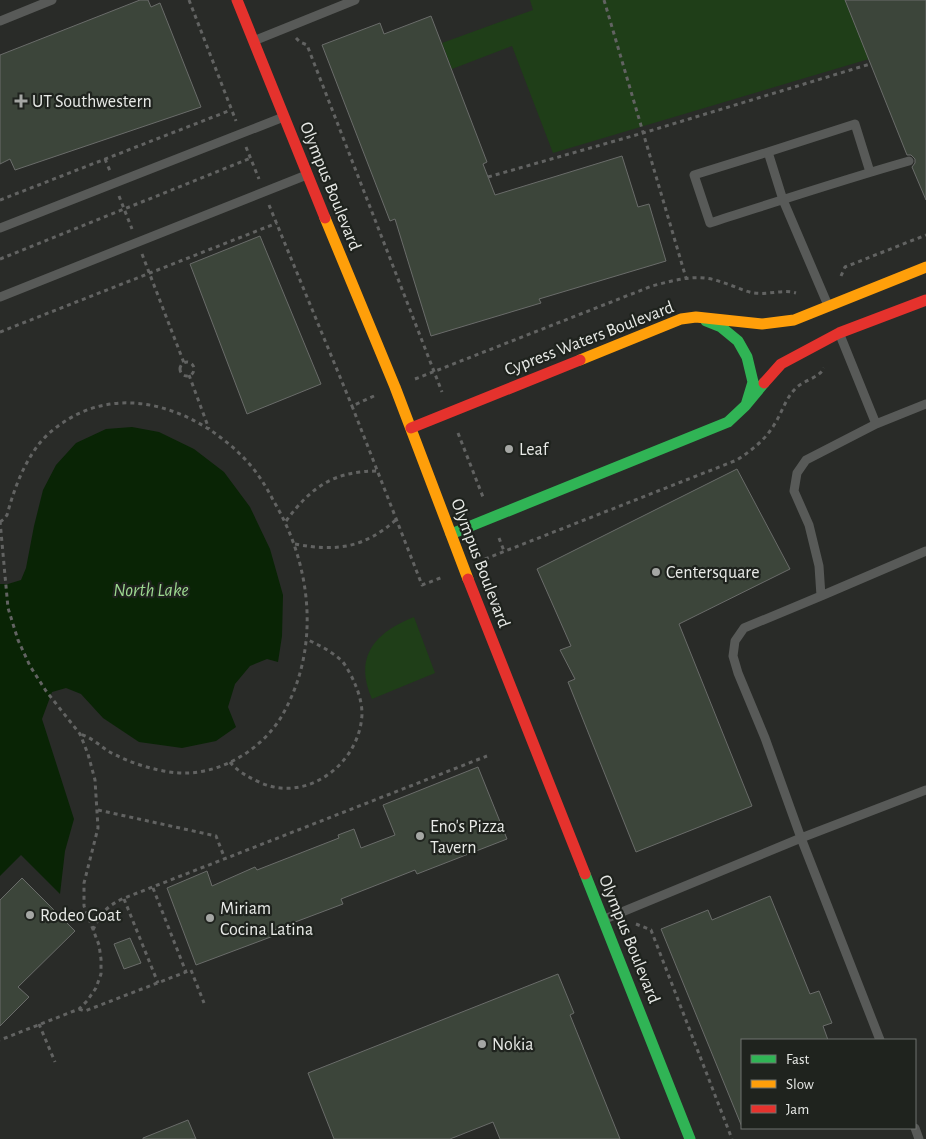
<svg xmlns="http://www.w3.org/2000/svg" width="926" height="1139" viewBox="0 0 926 1139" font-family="'Alegreya Sans',sans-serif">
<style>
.green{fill:#1f3e18}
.water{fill:#092405}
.building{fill:#3c453a;stroke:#6a6c6a}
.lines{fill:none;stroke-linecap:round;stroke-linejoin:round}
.path{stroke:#626362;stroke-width:3;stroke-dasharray:4 4;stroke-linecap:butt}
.lane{stroke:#585a58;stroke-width:9}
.fast{stroke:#30b455;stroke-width:11}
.slow{stroke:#ff9f0a;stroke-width:11}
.jam{stroke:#e5322d;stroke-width:11}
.poi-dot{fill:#a5a7a4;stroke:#1f231e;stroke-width:2}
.labels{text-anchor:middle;stroke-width:4.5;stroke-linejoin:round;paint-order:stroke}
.poi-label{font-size:18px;fill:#e8eae7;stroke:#1f231e;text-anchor:start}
.street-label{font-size:18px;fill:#e8eae7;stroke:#1f231e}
.water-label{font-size:19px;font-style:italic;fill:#9cd890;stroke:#1f231e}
</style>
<rect width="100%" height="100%" fill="#292b28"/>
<!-- green -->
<path class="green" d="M530,0H845L869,59L553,153L512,46L452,69L442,43L533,10Z
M414,617L435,673L372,699C353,656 376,632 414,617Z"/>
<!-- water -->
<path class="water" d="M132,427L159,432L194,449L224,472L250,507L270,549L283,595L282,636L278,662L267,659L250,666L235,684L228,707L236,727L216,741L182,748L139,742L103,718L81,694L66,688L52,692L42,719L74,819L65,851L60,894L21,855L0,876V584H8L21,580L26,568L34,526L43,490L56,465L76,443L106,429Z"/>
<!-- building -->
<path class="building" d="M140,0H148L151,7L160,3L201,107L15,170L10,159L0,164V55Z
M845,0H926V200L912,167L915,163V159L911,155H907Z
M431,16L487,162L483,164L495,195L622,156L638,207L649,204L666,261L539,299L541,303L431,336L395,219L390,221L322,45L380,23L384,34Z
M260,236L321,384L247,414L190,264Z
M737,469L790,569L679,624L752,806L636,852L568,682L575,679L560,650L571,646L537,569Z
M478,767L507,839L417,874L415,870L341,899L343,904L274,930L276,935L196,965L167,888L207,871L212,886L255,867L257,870L339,838L338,835L354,829L361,848L395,835L383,805Z
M22,878L75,931L18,987L29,997L0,1026V900Z
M770,896L810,994L819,991L832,1023L823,1026L828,1040H742V1127L661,929L708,910L712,920Z
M130,938L141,963L124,969L114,944Z
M558,974L574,1013L570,1015L620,1139H500L493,1122L450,1139H334L308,1073Z
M188,1120L196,1139H143V1138Z"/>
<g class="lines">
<!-- path -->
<path class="path" d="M189,0L236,121
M604,0L686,278
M296,38L300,42L307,45L442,392
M246,147L259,179
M105,159L110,171
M488,177L643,133L870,64
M119,196L132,229
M0,200L231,110
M269,205L352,406
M142,254L184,363
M0,259L251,158
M841,276L845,267L926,235
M0,332L277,223
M180 369a7 7 0 1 1 14 0a7 7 0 1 1-14 0Z
M189,375L209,429
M415,379L652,286C675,280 698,273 721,282C732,285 743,291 754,293C769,295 783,289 796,293
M374,396L352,406L422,585L443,577
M458,433L483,497
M0,521L8,608L18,640L30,666L46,691L80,734L88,754L95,780L98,828L84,883V906L99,945L101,959V974L96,988L87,1001L79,1009L0,1040
M286,521C312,486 334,471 379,471
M0,522L4,519L7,515C13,493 21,470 34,451C42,438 54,428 67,420C126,383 197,411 242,456C255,469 265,484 273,500C311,563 321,645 284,712C266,746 226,772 187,773C163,774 129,763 108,751C99,745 91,737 80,734
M499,538L504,551
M295,544C337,552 364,548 397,519
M485,559L737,460C752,450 765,440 774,425C782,413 785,399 796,388C804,380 819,378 824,368
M230,762C239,773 249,777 261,783C308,803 360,763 362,714C362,704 359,693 355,684C352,677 347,667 342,661C331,651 319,645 306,639
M98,810L216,836L225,859
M153,888L186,972
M124,899L158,983
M636,924L651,930L732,1139
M93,930C100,914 106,907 122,899L487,756
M79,1009L85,1011L191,970L204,1003
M39,1024L55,1062"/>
<!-- lane -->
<path class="lane" d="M0,21L52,0
M256,40L355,0
M768,152L855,124L870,172
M0,228L281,118
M0,297L304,176
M827,303L783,200L768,152L694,175L710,223C776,202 842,180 909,161
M840,335L876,424
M821,596L926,551
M605,919L801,838L926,790
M880,1040L801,838L765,738L738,673L733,656L735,641L744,628L821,596L819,566L809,525L794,491L797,473L806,460L876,424L926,404
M915,1128L919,1139"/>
<!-- fast -->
<path class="fast" d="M706,321L721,327L738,341L747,357L753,382L746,405
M451,534L728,422L745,406L764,383
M585,874L690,1139"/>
<!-- slow -->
<path class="slow" d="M325,218L395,387L468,579
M580,360L681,319L696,317L762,324L794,320L926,267"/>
<!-- jam -->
<path class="jam" d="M237,0L325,218
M764,383L781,364L839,333L926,300
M411,428L580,360
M468,579L585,874"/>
</g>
<!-- markers -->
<g class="poi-dot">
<path d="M18.5 93.5h5v5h5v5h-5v5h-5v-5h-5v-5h5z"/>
<circle cx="509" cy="449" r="5"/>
<circle cx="656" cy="572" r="5"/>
<circle cx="420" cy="836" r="5"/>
<circle cx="30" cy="915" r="5"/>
<circle cx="210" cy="918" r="5"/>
<circle cx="482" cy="1044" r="5"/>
</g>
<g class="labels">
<!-- poi labels -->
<g class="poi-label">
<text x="32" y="107">UT Southwestern</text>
<text x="519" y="455">Leaf</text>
<text x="666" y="578">Centersquare</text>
<text x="430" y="832">Eno's Pizza<tspan x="430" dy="21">Tavern</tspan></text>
<text x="220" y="914">Miriam<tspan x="220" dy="21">Cocina Latina</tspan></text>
<text x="40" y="921">Rodeo Goat</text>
<text x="492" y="1050">Nokia</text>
</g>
<!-- street labels -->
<g class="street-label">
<text transform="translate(331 186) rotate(68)" y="6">Olympus Boulevard</text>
<text transform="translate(589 338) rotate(-21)" y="6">Cypress Waters Boulevard</text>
<text transform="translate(481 563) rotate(69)" y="6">Olympus Boulevard</text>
<text transform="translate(630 939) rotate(68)" y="6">Olympus Boulevard</text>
</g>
<!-- water labels -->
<g class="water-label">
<text x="151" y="596">North Lake</text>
</g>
</g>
<!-- legend -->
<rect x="741" y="1039" width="175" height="90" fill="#1f231e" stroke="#6f736e"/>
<rect x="751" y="1055" width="25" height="8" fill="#30b455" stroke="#6f736e"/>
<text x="786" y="1064" font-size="15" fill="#e8eae7">Fast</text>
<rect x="751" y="1080" width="25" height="8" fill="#ff9f0a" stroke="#6f736e"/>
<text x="786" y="1089" font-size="15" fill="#e8eae7">Slow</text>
<rect x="751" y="1105" width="25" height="8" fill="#e5322d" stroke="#6f736e"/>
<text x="786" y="1114" font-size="15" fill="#e8eae7">Jam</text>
</svg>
